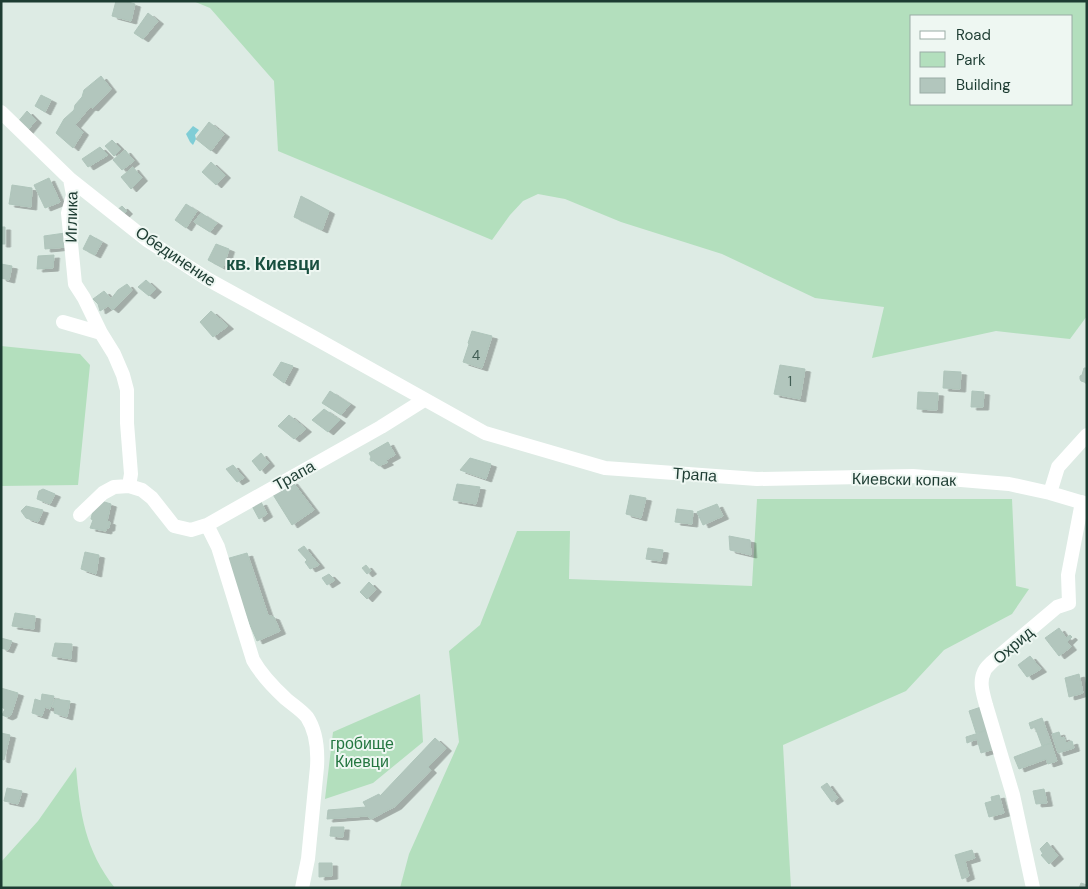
<svg xmlns="http://www.w3.org/2000/svg" width="1088" height="889" viewBox="0 0 1088 889" font-family="'DM Sans',sans-serif">
<style>
.green{fill:#b3dfbd;fill-rule:evenodd}
.water{fill:#7fcdd6}
.building{fill:#b2c6bd;stroke:#afc5bb;filter:url(#shadow)}
.lines{fill:none;stroke-linecap:round;stroke-linejoin:round}
.minor{stroke:#fff;stroke-width:14}
.labels{text-anchor:middle;stroke-width:4;stroke-linejoin:round;paint-order:stroke}
.number-label{font-size:14px;fill:#425e55}
.street-label{font-size:16px;fill:#1d3c32;stroke:#eef7f2}
.park-label{font-size:16px;fill:#247640;stroke:#eef7f2}
.neighbourhood-label{font-size:18px;font-weight:bold;fill:#184f3f;stroke:#eef7f2}
</style>
<defs>
<filter id="shadow"><feDropShadow dx="5.5" dy="3" stdDeviation="0" flood-color="#0004"/></filter>
</defs>
<rect width="100%" height="100%" fill="#ddebe4"/>
<!-- green -->
<path class="green" d="M193,1H1087V316L1070,339L996,331L872,358L884,307L815,298L722,254L621,222L565,199L538,194L523,201L510,215L492,240L278,151L274,81L210,8ZM1072,16V104H912V16Z
M1,346L80,354L90,365L78,485L1,486Z
M757,499H1012L1016,586L1029,589L1012,614L944,650L906,691L783,745L791,888H400L409,854L459,742L449,651L480,625L517,531H570L569,579L752,586Z
M420,694L423,742L373,783L325,799L333,732Z
M76,767C80,814 85,850 115,888H1V862L38,821Z"/>
<!-- water -->
<path class="water" d="M193,126L199,130L195,135L196,139L193,145L190,142L186,134Z"/>
<!-- building -->
<path class="building" d="M116,1H125L135,4L131,21L112,16Z
M148,13L158,21L143,39L134,33Z
M101,76L111,89L93,108L90,107L75,125L83,132L73,148L56,133L64,119L74,110L75,105L82,97L84,90Z
M41,95L51,100L45,112L35,106Z
M27,111L36,120L27,131L17,123Z
M209,122L224,134L211,151L196,139Z
M112,140L121,149L114,156L105,146Z
M100,147L108,155L88,167L82,159Z
M125,150L134,161L122,170L113,160Z
M211,162L225,175L216,185L202,172Z
M133,167L142,178L131,189L121,177Z
M49,178L60,202L45,208L34,185Z
M12,185L32,188L31,207L9,204Z
M301,196L329,211L322,230L294,217Z
M186,204L197,211L186,228L175,220Z
M122,206L127,211L122,216L116,211Z
M201,213L217,223L210,232L194,222Z
M1,227H5V244H1Z
M65,233L66,247L45,249L44,236Z
M90,235L102,242L95,255L83,249Z
M216,244L229,249L223,268L208,260Z
M54,255L53,268L37,269L38,256Z
M1,264L12,266L9,280L1,278Z
M146,280L156,289L149,296L138,287Z
M127,284L132,290L113,310L108,306L100,311L98,304L93,299L104,291L111,299L118,290Z
M211,311L228,326L213,337L200,322Z
M472,331L492,336L482,368L463,362L469,344L468,343Z
M281,362L293,366L284,383L273,375Z
M780,365L805,369L800,399L774,394Z
M1084,368H1087V383L1081,381L1080,379V376L1082,375Z
M944,371L961,372L960,389L943,388Z
M330,391L350,404L341,415L322,403Z
M972,391L984,392L983,407H971Z
M918,392L938,393L937,410L917,409Z
M324,409L340,420L328,432L312,420Z
M289,415L306,429L294,439L278,426Z
M388,442L395,455L386,460L388,462L379,466L373,461H371L370,459L371,457L369,453Z
M261,453L269,463L260,471L252,461Z
M470,458L491,464L486,479L460,470Z
M233,465L244,478L237,482L226,469Z
M292,481L314,510L292,525L272,493Z
M457,484L480,487L476,504L453,500Z
M43,489L55,494L50,504L37,499L39,491Z
M630,495L646,498L641,518L626,514Z
M98,500L111,504L107,521L110,522L109,528H107L106,531L90,528L93,520L91,519L94,506Z
M261,502L267,514L259,519L252,506Z
M717,504L723,516L703,525L697,512Z
M26,506L43,510L38,522L26,518L21,511Z
M677,509L693,511L692,524L675,522Z
M729,536L750,540L751,555L730,550Z
M304,546L319,565L310,569L305,562L307,560L298,550Z
M648,548L663,550L661,561L646,559Z
M85,552L99,555L96,574L81,569Z
M247,553L268,615L274,617L280,631L257,641L250,625L226,559Z
M366,565L371,571L367,574L362,568Z
M329,574L335,580L327,585L322,578Z
M369,582L376,589L367,599L360,592Z
M15,613L35,616L34,629L12,626Z
M1059,628L1066,638L1070,635L1072,637L1067,642L1071,647L1059,656L1045,638Z
M1,638L12,641L8,650L1,648Z
M55,643L72,644L71,659L52,656Z
M1030,656L1041,669L1027,677L1018,665Z
M1079,674L1083,693L1069,697L1065,678Z
M1,688L18,693L11,715L7,717L2,715L5,709L1,707Z
M42,694L54,696L50,709L45,707L42,716L32,713L35,699L41,701Z
M55,699L70,701L67,717L54,713L55,708L52,707Z
M981,707L988,730L976,733L969,711Z
M1042,718L1051,743L1042,746L1035,727L1031,729L1029,723Z
M988,730L994,749L981,753L977,739L967,743L966,737Z
M1059,732L1061,738L1064,737L1066,743L1072,741L1074,748L1058,753L1052,734Z
M1,733L10,735L4,760L1,759Z
M435,738L446,748L428,767L431,770L396,806L371,819L367,816L327,819L328,810L366,807L363,802L379,794L380,796Z
M1051,743L1057,761L1048,764L1046,759L1019,769L1014,757Z
M827,783L838,798L832,802L821,787Z
M7,788L22,791L18,804L4,801Z
M1044,789L1047,803L1036,804L1033,791Z
M999,795L1004,813L989,817L985,803L992,801L991,797Z
M331,827H344L343,837L330,836Z
M1047,842L1058,856L1049,864L1041,855L1043,854L1040,849Z
M972,850L975,858L965,861L969,876L962,879L955,855Z
M319,863H332V876L319,877Z
M1081,883L1087,885V888H1079Z"/>
<g class="lines">
<!-- minor -->
<path class="minor" d="M1,112L70,179L147,240L209,280L313,337L485,433L605,468L757,479L913,476L1009,484L1050,493L1087,504
M70,179L73,195L68,213L75,284L84,298L101,333L114,354L123,375L127,390V423L131,474L129,486
M63,322L101,333
M1050,493L1058,467L1087,435
M80,515L103,493L114,487L129,486L142,490L152,498L174,526L191,530L207,525L381,427L424,400
M207,525L218,547L253,660C262,676 273,687 286,699C293,705 301,710 307,717C317,732 318,750 317,767L308,859L302,888
M1033,888L1013,795L986,705C983,694 979,682 984,672C985,668 989,665 992,662L1057,607L1069,603L1068,575L1082,502"/>
</g>
<g class="labels">
<!-- number labels -->
<g class="number-label">
<text x="476" y="360">4</text>
<text x="790" y="386">1</text>
</g>
<!-- street labels -->
<g class="street-label">
<text transform="translate(71 217) rotate(-89)" y="6">Иглика</text>
<text transform="translate(176 256) rotate(34)" y="6">Обединение</text>
<text transform="translate(695 474) rotate(4)" y="6">Трапа</text>
<text transform="translate(294 475) rotate(-29)" y="6">Трапа</text>
<text transform="translate(904 479) rotate(1)" y="6">Киевски копак</text>
<text transform="translate(1013 645) rotate(-41)" y="6">Охрид</text>
</g>
<!-- park labels -->
<g class="park-label">
<text x="362" y="749">гробище<tspan x="362" dy="18">Киевци</tspan></text>
</g>
<!-- neighbourhood labels -->
<g class="neighbourhood-label">
<text x="273" y="270">кв. Киевци</text>
</g>
</g>
<!-- border -->
<rect width="1088" height="889" fill="none" stroke="#1d3c32" stroke-width="5"/>
<!-- legend -->
<rect x="910" y="15" width="162" height="90" fill="#eef7f2" stroke="#9aaca5"/>
<rect x="920" y="31" width="25" height="8" fill="#ffffff" stroke="#9aaca5"/>
<text x="956" y="40" font-size="15" fill="#1d3c32">Road</text>
<rect x="920" y="52" width="25" height="15" fill="#b3dfbd" stroke="#9aaca5"/>
<text x="956" y="65" font-size="15" fill="#1d3c32">Park</text>
<rect x="920" y="78" width="25" height="15" fill="#b2c6bd" stroke="#9aaca5"/>
<text x="956" y="90" font-size="15" fill="#1d3c32">Building</text>
</svg>
